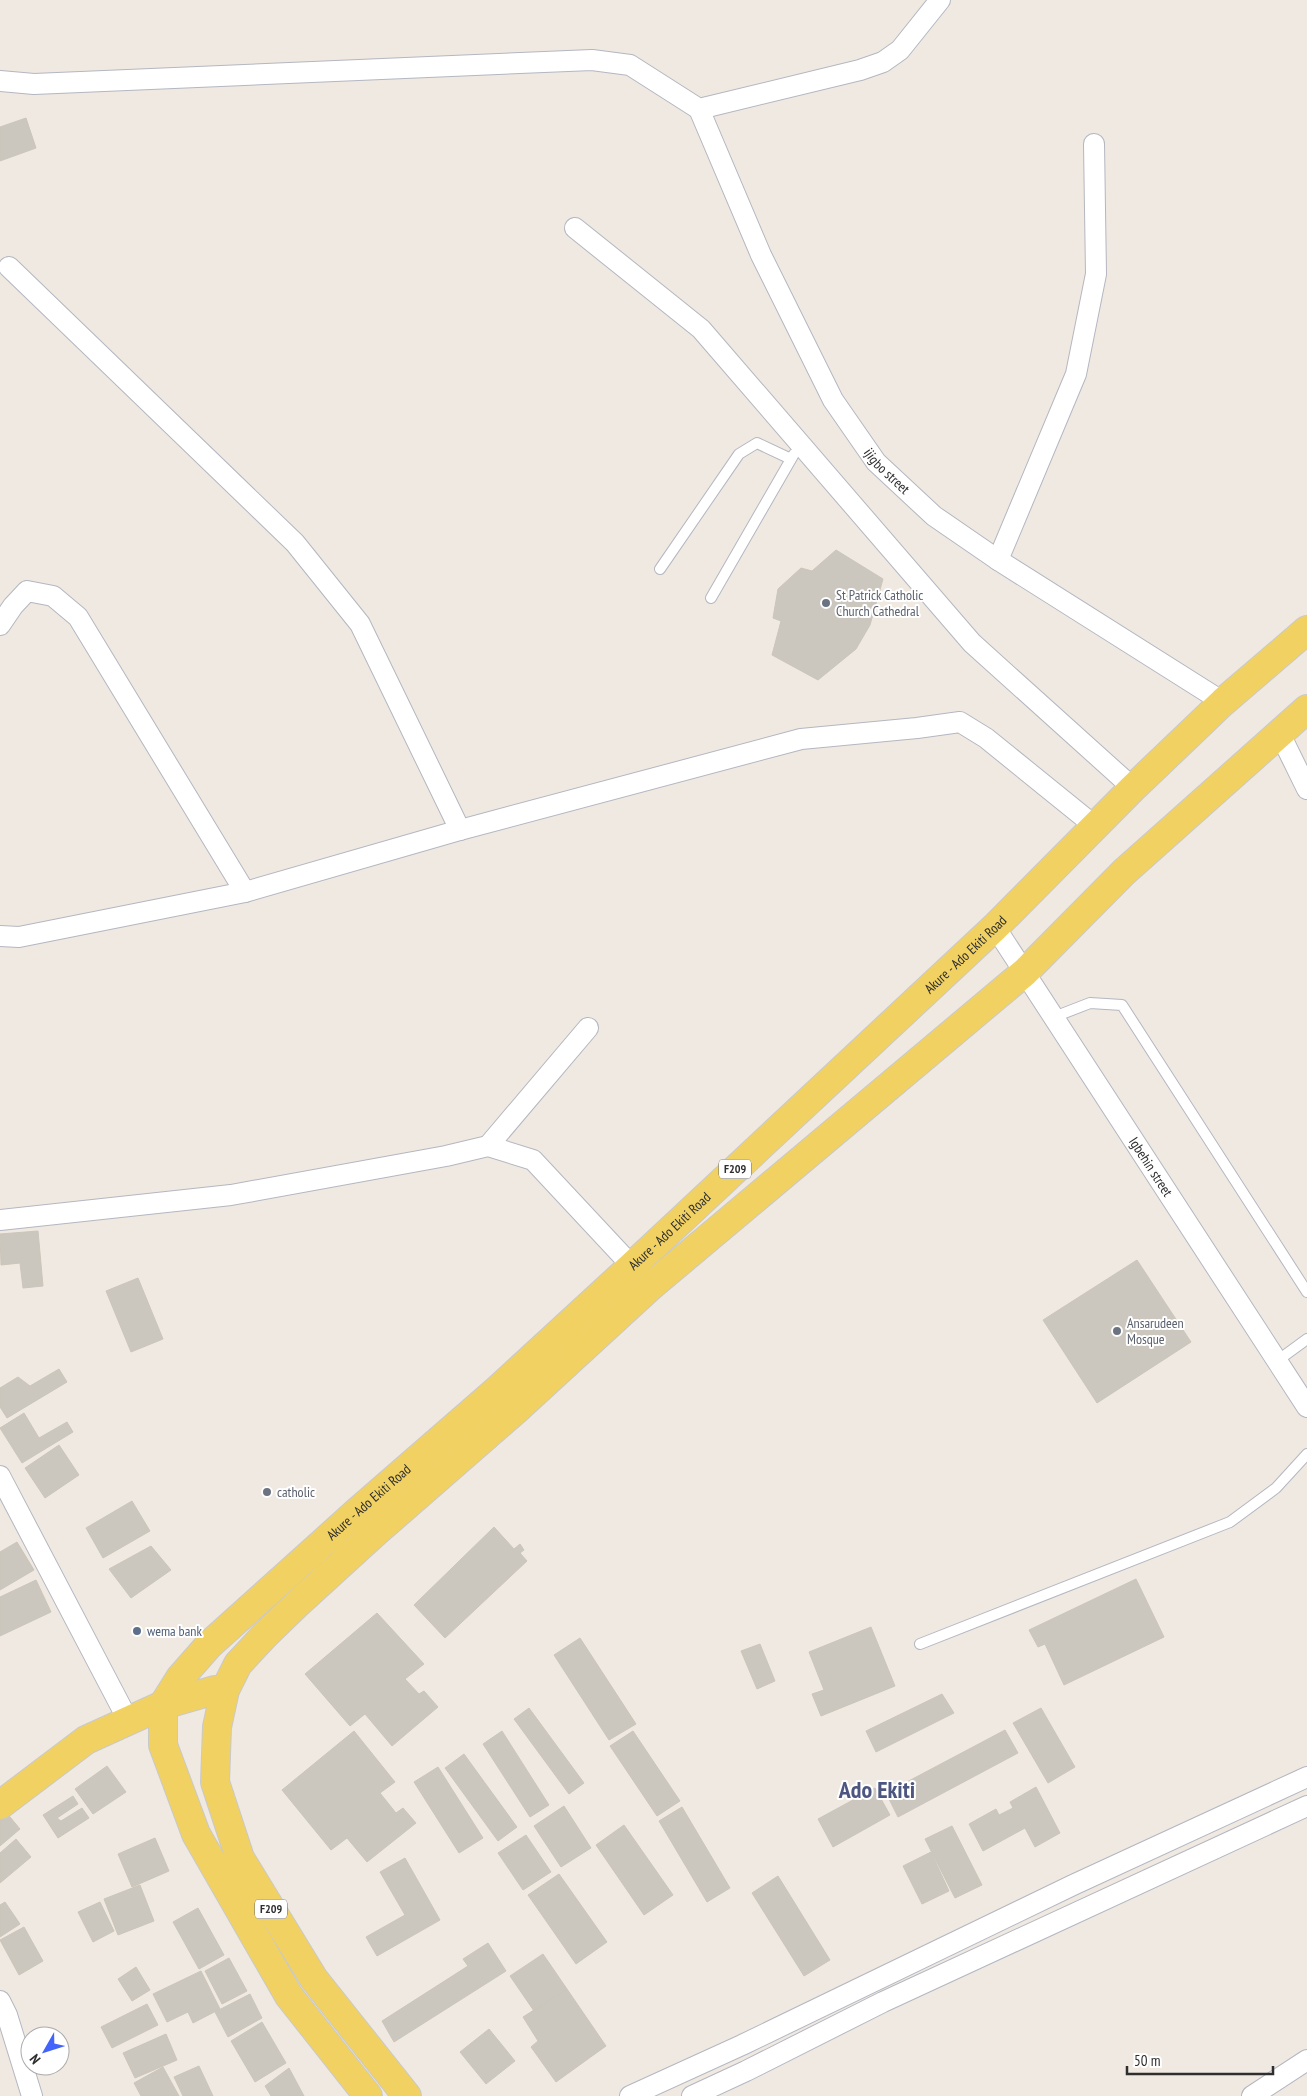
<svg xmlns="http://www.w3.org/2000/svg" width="1307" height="2096" viewBox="0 0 1307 2096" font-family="'PT Sans Narrow',sans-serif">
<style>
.building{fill:#cbc7bf;stroke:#cbc5ba}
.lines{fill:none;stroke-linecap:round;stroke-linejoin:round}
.lane-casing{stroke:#b4b7c1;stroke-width:12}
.street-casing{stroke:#b4b7c1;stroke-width:22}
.primary-casing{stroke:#c9c9c9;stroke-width:30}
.lane{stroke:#fff;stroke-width:10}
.street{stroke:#fff;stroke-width:20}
.primary{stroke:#f2d163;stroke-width:28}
.worship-dot{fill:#6b7280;stroke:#fff;stroke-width:2}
.service-dot{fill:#5c6f8a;stroke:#fff;stroke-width:2}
.labels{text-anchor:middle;stroke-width:4;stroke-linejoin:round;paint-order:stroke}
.shield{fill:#fff;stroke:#6d6d6d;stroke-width:1}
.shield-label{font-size:12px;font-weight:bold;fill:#2e2e2e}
.street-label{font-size:14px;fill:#2e2e2e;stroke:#fff}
.worship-label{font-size:14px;fill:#5b616d;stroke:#fff;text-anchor:start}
.service-label{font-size:14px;fill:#4e5e75;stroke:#fff;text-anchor:start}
.town-label{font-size:24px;font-weight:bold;fill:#4d5680;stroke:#fff}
</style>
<rect width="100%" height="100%" fill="#efe9e1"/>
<!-- building -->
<path class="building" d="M26,118L36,148L0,161V127Z
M836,550L883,579L870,625L856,649L818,680L772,655L781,621L773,618L778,589L801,568L812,571Z
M38,1231L43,1286L23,1288L20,1263L1,1265L0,1234Z
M1137,1260L1191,1342L1097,1403L1043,1320Z
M138,1278L163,1339L131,1352L106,1291Z
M59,1369L67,1382L7,1418L0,1407V1388L18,1377L30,1386Z
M24,1413L39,1438L67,1422L73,1432L22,1463L0,1428Z
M59,1445L79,1475L45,1498L25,1468Z
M132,1501L150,1531L103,1558L86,1528Z
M494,1527L514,1549L520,1544L524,1550L520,1553L527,1561L445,1638L414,1605Z
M17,1542L34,1570L0,1590V1552Z
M151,1546L171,1570L131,1598L109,1569Z
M1136,1579L1164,1637L1064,1685L1045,1644L1038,1647L1029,1630Z
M36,1580L51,1612L0,1636V1597Z
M377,1613L424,1664L405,1679L419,1694L424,1691L438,1707L392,1746L365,1714L350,1726L305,1674Z
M871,1627L895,1686L821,1716L812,1694L824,1690L809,1652Z
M580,1638L636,1724L609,1740L554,1655Z
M760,1644L775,1681L757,1689L741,1651Z
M942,1694L954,1713L876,1752L866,1731Z
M529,1708L584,1783L569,1794L514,1719Z
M1041,1708L1075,1767L1048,1783L1013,1723Z
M1005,1730L1018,1753L898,1817L886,1793Z
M354,1731L395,1782L380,1793L396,1813L403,1808L416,1823L367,1862L347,1838L331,1850L282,1790Z
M502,1731L549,1805L530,1817L483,1744Z
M633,1731L680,1801L657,1816L610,1746Z
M464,1754L517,1827L498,1841L445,1768Z
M107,1766L126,1792L93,1814L75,1789Z
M438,1767L483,1838L459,1853L414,1782Z
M1036,1787L1060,1833L1035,1847L1025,1828L983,1851L969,1824L996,1809L999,1815L1013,1808L1010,1802Z
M875,1788L890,1815L833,1847L818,1819Z
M73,1796L78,1804L57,1818L61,1821L82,1808L89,1818L58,1838L43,1815Z
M0,1805L20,1829L0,1846Z
M564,1806L591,1848L561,1867L534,1826Z
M682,1807L730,1888L707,1902L659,1821Z
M624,1825L673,1895L644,1915L596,1845Z
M952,1826L982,1885L955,1898L925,1839Z
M526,1835L551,1872L523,1890L498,1853Z
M155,1838L169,1871L132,1887L118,1854Z
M16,1839L31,1857L0,1883V1853Z
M931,1852L949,1891L922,1904L903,1866Z
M405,1858L440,1920L377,1956L366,1937L405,1915L380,1872Z
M559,1874L607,1942L576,1964L528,1895Z
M778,1876L830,1960L804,1976L752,1893Z
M140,1885L154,1921L118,1935L104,1899Z
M5,1902L20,1924L0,1937V1905Z
M100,1902L114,1931L93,1942L78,1912Z
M198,1908L224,1955L199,1969L173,1922Z
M24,1927L43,1961L19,1975L0,1940Z
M488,1943L506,1971L394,2042L382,2021L468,1966L463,1959Z
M543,1954L567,1989L534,2011L510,1976Z
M229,1958L247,1991L222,2004L205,1971Z
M136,1967L150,1990L132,2001L118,1979Z
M201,1971L220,2009L193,2023L188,2012L167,2022L153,1994Z
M567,1989L606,2046L556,2082L531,2047L538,2041L523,2017Z
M250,1994L262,2018L228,2037L215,2012Z
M147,2004L158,2025L112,2048L101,2027Z
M262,2022L286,2063L255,2082L231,2041Z
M489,2029L515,2061L486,2084L460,2052Z
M166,2034L177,2060L135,2078L123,2053Z
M199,2066L213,2096H183L174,2077Z
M163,2067L179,2096H141L134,2083Z
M289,2068L304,2096H271L265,2086Z"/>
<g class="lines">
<!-- lane casing -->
<g class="lane-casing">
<path id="lane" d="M660,569L739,454L757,443L791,459
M711,598L794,454
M1054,1017L1090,1003L1122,1005L1307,1292
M1277,1361L1307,1339
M920,1644L1230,1522L1276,1488L1307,1454"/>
</g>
<!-- street casing -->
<g class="street-casing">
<g id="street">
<path d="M0,81L34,84L592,60L630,65L699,109L860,70L883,62L900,50L940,0"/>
<path id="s1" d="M699,109L761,255L833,400L876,462L934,516L998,560L1223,702"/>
<path d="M575,228L701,329L972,643L1133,788"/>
<path d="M9,267L295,543L360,624L460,830"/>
<path d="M998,560L1076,374L1096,274L1094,144"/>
<path d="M0,625L13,606L27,591L53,596L78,617L245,892"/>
<path d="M1279,732L1307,789"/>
<path id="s2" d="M995,927L1307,1407"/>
<path d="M0,936L19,937L245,892L460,830L801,739L917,728L960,722L986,738L1096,827"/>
<path d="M488,1146L588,1028"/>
<path d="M0,1220L231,1195L446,1156L488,1146L533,1160L632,1266"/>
<path d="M0,1476L128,1720"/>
<path d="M0,2001L7,2015L32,2096"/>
<path d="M630,2096L742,2045L1073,1885L1307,1777"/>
<path d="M692,2096L746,2071L883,2002L1307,1806"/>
<path d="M1252,2096L1307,2060"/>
</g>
</g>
<!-- primary casing -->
<g class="primary-casing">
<g id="primary">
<path id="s3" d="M163,1705L180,1678L209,1645L358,1511L497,1390L632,1266L995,927L1133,788L1223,702L1307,630"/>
<path d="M163,1705V1745L196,1834L289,1996L368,2096"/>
<path d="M0,1805L86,1740L163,1705L215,1690H225"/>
<path d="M407,2096L314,1979L240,1858L215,1782L217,1727L225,1690L238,1664L265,1635L296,1605L376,1532L516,1410L651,1286L1025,972L1124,872L1307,709"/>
</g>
</g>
<!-- lane -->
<use href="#lane" class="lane"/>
<!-- street -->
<use href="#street" class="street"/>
<!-- primary -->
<use href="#primary" class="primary"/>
</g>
<!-- markers -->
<g class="worship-dot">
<circle cx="826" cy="603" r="5"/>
<circle cx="1117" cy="1331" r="5"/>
<circle cx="267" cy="1492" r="5"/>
</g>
<circle class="service-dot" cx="137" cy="1631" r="5"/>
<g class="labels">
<!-- shield labels -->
<g class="shield">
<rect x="719" y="1159.5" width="32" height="19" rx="4"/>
<rect x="255" y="1899.5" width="32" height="19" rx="4"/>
</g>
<g class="shield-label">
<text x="735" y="1173">F209</text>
<text x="271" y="1913">F209</text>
</g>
<!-- street labels -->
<g class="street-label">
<text dy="5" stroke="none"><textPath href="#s1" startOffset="410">ijigbo street</textPath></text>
<text dy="5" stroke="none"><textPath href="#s3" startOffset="1100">Akure - Ado Ekiti Road</textPath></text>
<text dy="5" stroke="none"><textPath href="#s2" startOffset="286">Igbehin street</textPath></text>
<text dy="5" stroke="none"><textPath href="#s3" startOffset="695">Akure - Ado Ekiti Road</textPath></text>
<text dy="5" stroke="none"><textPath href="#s3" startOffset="290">Akure - Ado Ekiti Road</textPath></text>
</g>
<!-- worship labels -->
<g class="worship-label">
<text x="836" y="600">St Patrick Catholic<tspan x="836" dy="16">Church Cathedral</tspan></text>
<text x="1127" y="1328">Ansarudeen<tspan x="1127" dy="16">Mosque</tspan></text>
<text x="277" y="1497">catholic</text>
</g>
<!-- service labels -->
<g class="service-label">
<text x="147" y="1636">wema bank</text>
</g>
<!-- town labels -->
<g class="town-label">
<text x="877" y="1798">Ado Ekiti</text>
</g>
</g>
<!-- north arrow -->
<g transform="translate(45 2051) rotate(231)"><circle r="24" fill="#ffffff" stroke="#ababab"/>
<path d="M0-4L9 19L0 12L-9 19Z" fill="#4264fb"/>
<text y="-8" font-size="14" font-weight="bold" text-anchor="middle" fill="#2e2e2e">N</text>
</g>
<!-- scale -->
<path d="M1127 2066v8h146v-8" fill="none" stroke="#2e2e2e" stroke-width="2.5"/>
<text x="1134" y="2066" font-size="15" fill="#2e2e2e" stroke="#ffffff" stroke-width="4" paint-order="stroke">50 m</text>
</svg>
